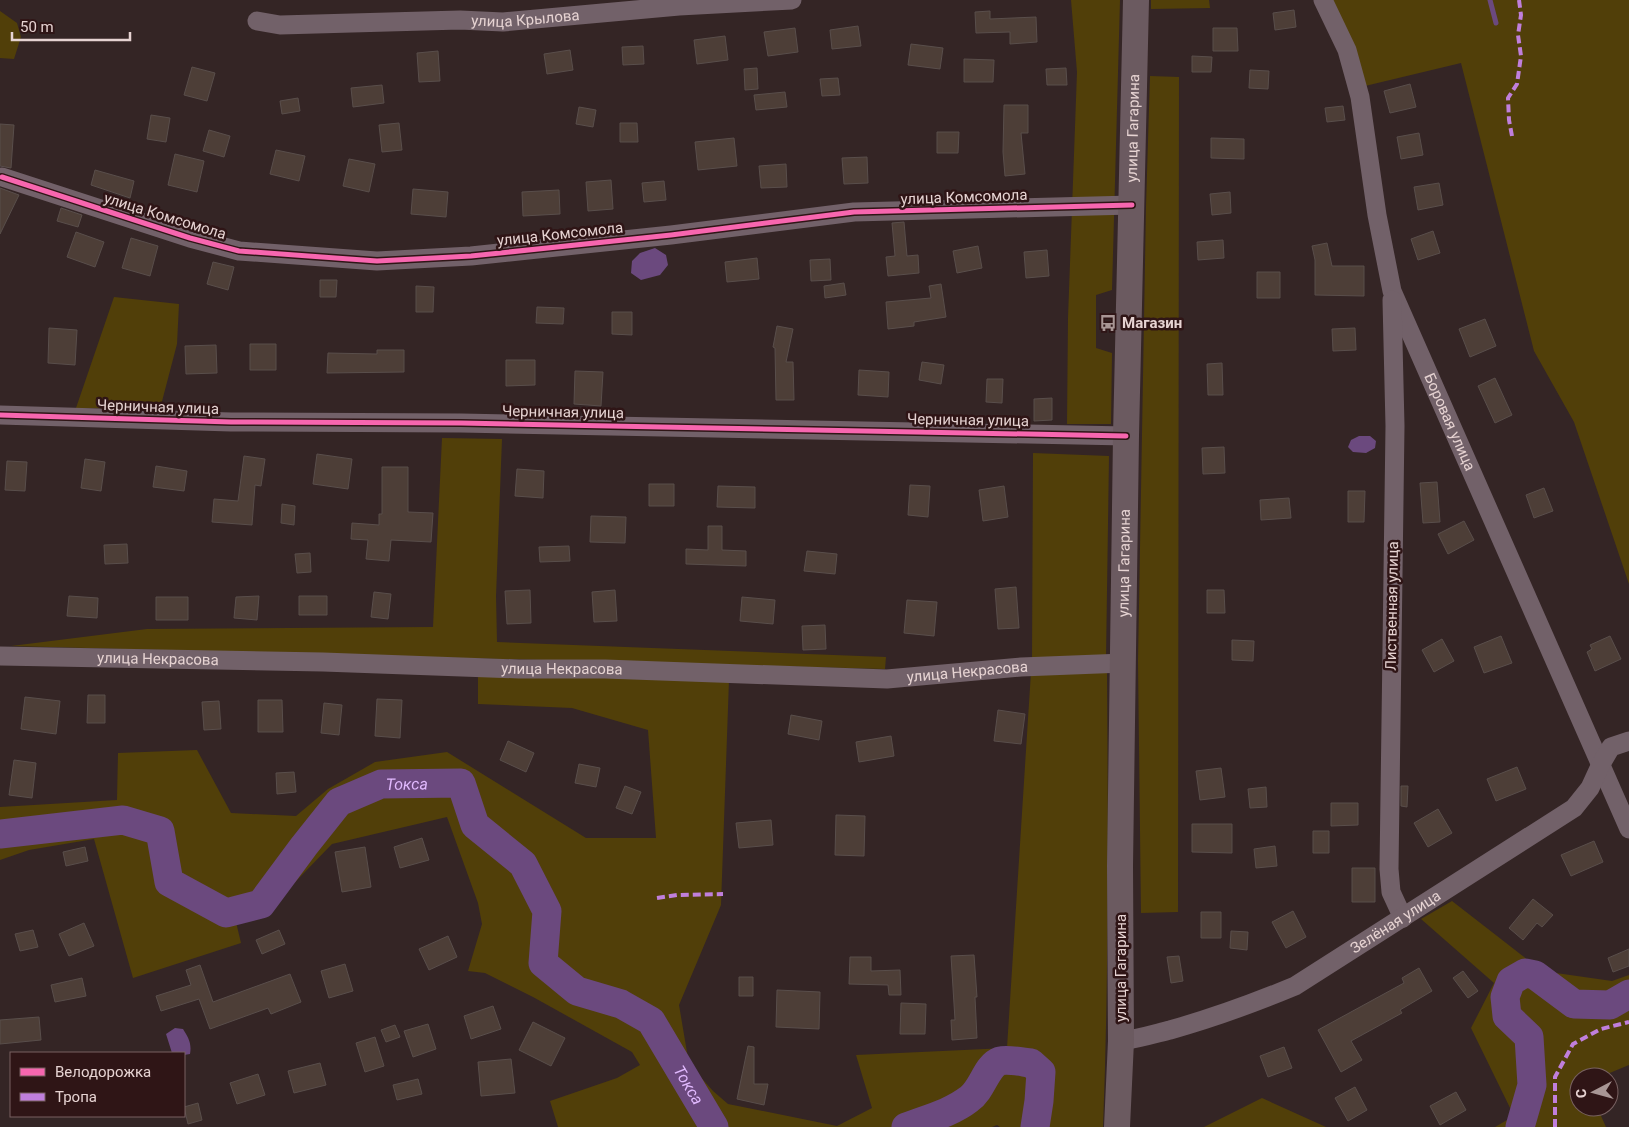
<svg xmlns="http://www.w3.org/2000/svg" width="1629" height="1127" viewBox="0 0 1629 1127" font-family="Roboto,sans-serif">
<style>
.green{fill:#513f09}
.water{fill:#6b497e}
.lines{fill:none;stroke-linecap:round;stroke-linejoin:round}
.stream{stroke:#6b497e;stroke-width:5}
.river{stroke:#6b497e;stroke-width:29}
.building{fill:#4d3e37;stroke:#594e4b}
.street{stroke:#726169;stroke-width:19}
.secondary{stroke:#6b5a60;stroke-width:26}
.quiet{stroke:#c07fdc;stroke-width:4;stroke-dasharray:8 4;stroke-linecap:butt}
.cycleway-casing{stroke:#2f1516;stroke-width:8}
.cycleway{stroke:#f766af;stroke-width:5}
.labels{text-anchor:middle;stroke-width:5;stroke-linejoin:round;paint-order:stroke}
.street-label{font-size:15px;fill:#e6d3d2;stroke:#2f1516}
.poi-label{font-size:15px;font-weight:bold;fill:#e6d3d2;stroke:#2f1516;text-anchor:start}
.water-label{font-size:16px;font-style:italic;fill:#e1b9fe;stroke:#2f1516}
</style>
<rect width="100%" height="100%" fill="#342525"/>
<!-- green -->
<path class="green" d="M1071,0H1120L1112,290L1096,295V348L1112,353L1111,424H1067L1068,318L1077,72Z
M1151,0H1209L1210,8L1151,9Z
M1333,0H1629V584L1574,422L1534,351L1461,63L1365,86Z
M0,11L17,23L21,37L14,59L0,58Z
M1150,76L1179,77L1178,912L1141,913L1138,662L1146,206Z
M114,297L179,304L177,344L160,409L76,408Z
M442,438L502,439L496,596L497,642L886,657L885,669L11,646L147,629L433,627Z
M1033,453L1109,456L1106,658L1032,661Z
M1107,669C1108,822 1109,974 1103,1127H1000L997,1125L992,1127H558L550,1101L617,1078L640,1065L632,1052L533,997L485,973L468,971L482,924L478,903L447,817L332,844L270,908L236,922L241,943L133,978L94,839L29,850L0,860V807L117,800L118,753L197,750L231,813L296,816L328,789L375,762L447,752L586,838H656L648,730L572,708L478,704V675L729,680L721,905L679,1005L689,1064L713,1091L728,1104L837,1126L872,1108L856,1055L1007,1048L1031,672Z
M1452,901L1542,971L1612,981L1629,975V1065L1600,1077H1579V1107H1597L1606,1127H1495L1514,1116L1471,1028L1494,983L1421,919Z
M1262,1098L1326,1127H1204Z"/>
<!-- water -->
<path class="water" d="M655,248L666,255L668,265L660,275L641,280L631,273L632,261L640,253Z
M1359,436H1370L1376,441L1375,448L1366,453L1353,452L1348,447L1351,440Z
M175,1028L183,1029C188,1037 192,1043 190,1054L184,1055V1053H172L166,1034Z"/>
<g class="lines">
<!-- stream -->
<path class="stream" d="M1490,0L1496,23"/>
<!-- river -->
<g class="river">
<path id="s1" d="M0,834L123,820L160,831L169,882L226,913L261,904L304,846L339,802L381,784L461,783L475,825L523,864L547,911L543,963L577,991L621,1004L651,1021L714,1127"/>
<path d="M906,1127C927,1119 951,1113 969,1099C983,1089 986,1066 1000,1061C1008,1059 1022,1062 1031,1063L1041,1072L1039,1101L1035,1127"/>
<path d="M1520,1127L1532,1085L1529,1037L1507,1016L1505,997L1511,981L1525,973L1535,975L1574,1004L1610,1005L1629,994"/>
</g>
</g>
<!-- building -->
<path class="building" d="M1294,10L1296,27L1275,30L1273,13Z
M990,11V19L1036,17L1037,42L1010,44V32L976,33L975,12Z
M858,26L861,46L832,49L830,30Z
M795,28L798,52L768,56L764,32Z
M1213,28H1237L1238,51H1213Z
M725,36L728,60L697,64L694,40Z
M911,44L943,48L940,69L908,65Z
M643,46L644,64L623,65L622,47Z
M570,50L573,70L547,74L544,54Z
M438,51L440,81L419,82L417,53Z
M1192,56L1212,57L1211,72H1192Z
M964,59L994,60L993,82H964Z
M192,67L215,73L207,101L184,95Z
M757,68L758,89L745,90L744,69Z
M1066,68L1067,85H1047L1046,69Z
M1250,70L1269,71L1268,89L1249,88Z
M838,78L840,95L822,96L820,79Z
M1410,84L1416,107L1390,113L1384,91Z
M382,85L384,103L353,107L351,88Z
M785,92L787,107L756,110L754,95Z
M298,98L300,111L282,114L280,101Z
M1004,105H1028V133H1021L1025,174L1005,176L1003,152Z
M1343,106L1345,120L1327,122L1325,108Z
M579,107L596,110L593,127L576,124Z
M151,115L170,118L166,142L147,139Z
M399,123L402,150L382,152L379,125Z
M620,123H637L638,142H620Z
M0,124L14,125L11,168L0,166Z
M209,130L230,136L224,157L203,151Z
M937,132H959L958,153H937Z
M1419,133L1423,155L1401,159L1397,137Z
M734,138L737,166L698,170L695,142Z
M1211,138L1244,139V159L1211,158Z
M276,150L305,156L299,181L270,174Z
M175,154L204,161L197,192L168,185Z
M867,157L868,183L844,184L842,158Z
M349,159L375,164L369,192L343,186Z
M786,164L787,187L761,188L759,166Z
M95,170L134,181L130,198L91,185Z
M611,180L613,209L588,211L586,182Z
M664,181L666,200L644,202L642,183Z
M1439,183L1443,205L1418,210L1414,187Z
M0,188L19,195L0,234Z
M413,189L448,192L446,217L411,214Z
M559,190L560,214L523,216L522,192Z
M1230,192L1231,213L1212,215L1210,194Z
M61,208L82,215L78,227L57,221Z
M904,222L907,256L918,255L919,273L888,276L886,257L895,256L892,223Z
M1433,231L1440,253L1418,260L1411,239Z
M76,232L104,242L95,267L67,257Z
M131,238L158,246L150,276L122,268Z
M1223,240L1224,258L1198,260L1197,242Z
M1327,243L1332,266H1364V296L1315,295V260L1312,246Z
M978,246L982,268L957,273L953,251Z
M1047,250L1049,276L1026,278L1024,252Z
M757,258L759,279L727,282L725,262Z
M830,259L831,280L811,281L810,260Z
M213,262L234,267L228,290L207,284Z
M1257,272H1280V298H1257Z
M320,280H337L336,297H320Z
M844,283L846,295L825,298L824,286Z
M941,284L946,317L914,322V326L888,329L886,302L931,298L929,286Z
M416,286L434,287L433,312H416Z
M537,307L564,308L563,324L536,323Z
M612,312H632V335L612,334Z
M1485,319L1496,346L1470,357L1459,329Z
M777,326L793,329L786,362H793L794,400H776L775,348L773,347Z
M49,328L77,330L75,365L48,363Z
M1355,328L1356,350L1333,351L1332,329Z
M250,344H276V370H250Z
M216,345L217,373L186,374L185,346Z
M377,350H404V372L327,373L328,353L377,354Z
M506,360H535V385L506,386Z
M922,362L944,365L941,384L919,380Z
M1222,363L1223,395H1208L1207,364Z
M859,370L889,372L888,397L858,395Z
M575,371L603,372L601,406L574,404Z
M1495,378L1512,415L1495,423L1478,386Z
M987,379H1003L1002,403L986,402Z
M1052,398V420L1034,421V399Z
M1224,447L1225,473L1203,474L1202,448Z
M317,454L352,459L348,489L313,484Z
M244,456L265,459L261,486L255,485L252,525L212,522L214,499L238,501Z
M85,459L105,462L101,491L81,488Z
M7,461L27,462L25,491L5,490Z
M156,466L187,471L184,491L153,487Z
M382,467H408V512L433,513L431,542L391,540L389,561L366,559L368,540L351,539L352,523L379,525V514H382Z
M517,469L544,471L543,498L515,496Z
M1437,482L1440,522L1423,523L1420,483Z
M649,484H674V506H649Z
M910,485L930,486L928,517L908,515Z
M718,486L755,487V508L717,507Z
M1004,486L1008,517L983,521L979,490Z
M1544,488L1553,511L1534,518L1526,495Z
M1348,491H1365L1364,522H1348Z
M1289,498L1291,518L1261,520L1260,500Z
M282,504L295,506L294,525L281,523Z
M591,516L626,517L625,543L590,542Z
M1464,521L1474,540L1448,554L1438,534Z
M708,526H722V550L746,551V566L686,564V549L708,550Z
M127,544L128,563L105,564L104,545Z
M569,546L570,561L540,562L539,547Z
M807,551L837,554L835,574L804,571Z
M310,553L311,572L297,573L295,554Z
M1016,587L1019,628L998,629L995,589Z
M530,590L531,623L507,624L505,591Z
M615,590L617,621L594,622L592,592Z
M1207,590H1224L1225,613H1207Z
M374,592L391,594L388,619L371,617Z
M69,596L98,598L97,618L67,616Z
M259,596L257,620L234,618L236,597Z
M299,596H327V615H299Z
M156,597H188V620H156Z
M742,597L775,600L773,624L740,621Z
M907,600L937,602L934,636L904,633Z
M825,625L826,649L803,650L802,626Z
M1501,636L1512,663L1484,673L1474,647Z
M1610,636L1621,659L1595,671L1587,652L1592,649L1590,645Z
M1442,639L1454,661L1434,672L1422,650Z
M1232,640L1254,641L1253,661L1232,660Z
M88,695H105V723H87Z
M25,697L60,701L56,734L21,729Z
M377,699L402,700L400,738L375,736Z
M258,700H282L283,732H258Z
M219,701L221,729L204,730L202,702Z
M324,703L342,705L339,735L321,733Z
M998,710L1025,714L1021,744L994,741Z
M791,715L822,721L819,740L788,734Z
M891,736L894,756L859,762L856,742Z
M508,741L534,753L526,772L500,760Z
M14,760L36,763L32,798L9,795Z
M579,764L600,768L596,787L575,783Z
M1517,767L1526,789L1496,801L1487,779Z
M1221,768L1225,797L1200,800L1196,771Z
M294,772L296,792L277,794L276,773Z
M625,786L641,792L632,814L616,808Z
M1401,786H1408L1407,807L1401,806Z
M1266,787L1267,807L1250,808L1248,789Z
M1331,803H1358V825L1331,826Z
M1438,809L1452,833L1428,847L1414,823Z
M836,815L865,816L864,856L835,855Z
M771,820L773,845L739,848L736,823Z
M1192,824H1232V853L1192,852Z
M1313,831H1329V853H1313Z
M422,838L429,860L400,868L394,847Z
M1594,841L1603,862L1571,876L1561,855Z
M1275,846L1277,866L1256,868L1254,849Z
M85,847L88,861L66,866L63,852Z
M365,847L371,887L342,892L335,852Z
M1352,868H1375V902H1352Z
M1533,899L1553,915L1542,927L1537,923L1523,940L1509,928Z
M1293,911L1306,937L1286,948L1272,922Z
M1201,912H1221V938H1201Z
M84,923L94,946L69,956L59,934Z
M33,930L38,947L20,951L15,934Z
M279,930L285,944L262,954L256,940Z
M1231,931L1248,932L1247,950L1230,948Z
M448,936L457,957L429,970L419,949Z
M1629,949V966L1613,972L1608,958Z
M974,955L977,997H975L977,1038L952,1040L951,1020H955L951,956Z
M1179,956L1183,981L1171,983L1167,957Z
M850,957H871V971L900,970L901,995H889L888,985L849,984Z
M345,964L353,991L329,998L321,971Z
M200,965L213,1002L290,974L301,1002L271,1014L268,1008L210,1029L199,999L161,1011L156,996L191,985L186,970Z
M1419,968L1432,991L1400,1010L1402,1013L1351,1041L1362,1060L1341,1072L1318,1030L1404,983L1402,978Z
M1463,971L1478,991L1468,998L1453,978Z
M739,977H753V996H739Z
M82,978L86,996L55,1002L51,985Z
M777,990L820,992L819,1029L776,1027Z
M901,1003L926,1004L925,1034H900Z
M493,1006L501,1029L471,1039L464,1016Z
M39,1017L41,1040L0,1044V1020Z
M533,1022L565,1038L551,1066L519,1050Z
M428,1024L436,1049L413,1057L404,1031Z
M395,1025L400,1037L386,1042L381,1030Z
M375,1037L384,1066L365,1072L356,1043Z
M748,1046L754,1047V1084H768L764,1105L737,1099Z
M1284,1047L1292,1068L1268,1077L1260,1056Z
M511,1059L515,1093L481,1096L478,1062Z
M320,1063L326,1085L294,1093L288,1071Z
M258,1074L265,1095L237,1104L230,1083Z
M418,1079L422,1094L397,1100L393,1085Z
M1355,1087L1367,1110L1348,1121L1335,1098Z
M1456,1092L1466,1110L1440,1125L1430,1106Z
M198,1103L202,1120L188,1124L184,1107Z"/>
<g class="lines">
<!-- street -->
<g class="street">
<path id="s2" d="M1323,0L1347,50L1360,97L1377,215L1392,291L1629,829"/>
<path id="s3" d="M257,21L280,25L460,20L503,22L679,6L792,0"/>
<path d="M2,177L190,238L239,251L377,261L471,256L671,235L854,212L1132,205"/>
<path d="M1392,300L1395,426L1389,869L1391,892L1403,918"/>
<path d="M0,415L231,422L461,423L1126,436"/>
<path id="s4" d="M0,656L323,662L519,669H605L887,679L1021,667L1124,663"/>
<path id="s5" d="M1121,1041C1138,1039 1154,1034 1170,1030C1213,1018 1254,1003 1295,986L1574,808L1590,788L1601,764L1611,747L1629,741"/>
</g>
<!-- secondary -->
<path class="secondary" id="s6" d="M1117,1127L1121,1041L1120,866L1126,436L1136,0"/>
<!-- quiet -->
<path class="quiet" d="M1512,136L1509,120L1508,98L1517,84L1521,56L1518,35L1521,15L1519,0
M657,898L677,895L723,894
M1555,1127V1077L1573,1044L1601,1029L1629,1022"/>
<!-- cycleway casing -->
<g class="cycleway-casing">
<path id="cycleway" d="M2,177L190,238L239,251L377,261L471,256L671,235L854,212L1132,205
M0,415L231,422L461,423L1126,436"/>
</g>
<!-- cycleway -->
<use href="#cycleway" class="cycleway"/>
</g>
<!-- icons -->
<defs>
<g id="bus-bare" transform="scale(1.35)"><path d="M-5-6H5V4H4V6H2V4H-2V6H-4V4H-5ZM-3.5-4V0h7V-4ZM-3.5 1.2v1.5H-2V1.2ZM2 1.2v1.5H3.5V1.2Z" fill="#a89695" stroke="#2f1516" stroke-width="2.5" paint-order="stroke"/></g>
</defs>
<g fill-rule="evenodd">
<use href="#bus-bare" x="1108" y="323"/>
</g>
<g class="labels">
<!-- street labels -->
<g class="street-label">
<text dy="5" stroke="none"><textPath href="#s3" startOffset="269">улица Крылова</textPath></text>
<text dy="5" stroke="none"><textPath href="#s6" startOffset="999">улица Гагарина</textPath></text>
<text transform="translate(964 197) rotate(-2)" y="5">улица Комсомола</text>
<text transform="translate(165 216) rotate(17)" y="5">улица Комсомола</text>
<text transform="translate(560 234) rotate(-6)" y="5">улица Комсомола</text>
<text transform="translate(158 407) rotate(2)" y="5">Черничная улица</text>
<text transform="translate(563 412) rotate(1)" y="5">Черничная улица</text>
<text transform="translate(968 420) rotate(1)" y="5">Черничная улица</text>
<text dy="5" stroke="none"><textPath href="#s2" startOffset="444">Боровая улица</textPath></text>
<text dy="5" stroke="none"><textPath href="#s6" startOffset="564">улица Гагарина</textPath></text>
<text transform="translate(1392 606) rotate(-89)" y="5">Лиственная улица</text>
<text dy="5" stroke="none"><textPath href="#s4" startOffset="158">улица Некрасова</textPath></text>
<text dy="5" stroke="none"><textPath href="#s4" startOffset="562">улица Некрасова</textPath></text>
<text dy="5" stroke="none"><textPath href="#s4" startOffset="968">улица Некрасова</textPath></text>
<text dy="5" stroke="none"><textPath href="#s5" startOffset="302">Зелёная улица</textPath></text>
<text transform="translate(1121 968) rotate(-90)" y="5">улица Гагарина</text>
</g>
<!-- poi labels -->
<g class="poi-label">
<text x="1122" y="328">Магазин</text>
</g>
<!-- water labels -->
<g class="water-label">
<text dy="6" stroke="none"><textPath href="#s1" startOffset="515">Токса</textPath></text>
<text dy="6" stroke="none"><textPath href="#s1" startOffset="979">Токса</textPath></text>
</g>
</g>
<!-- legend -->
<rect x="10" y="1052" width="175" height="65" fill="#2f1516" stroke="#786161"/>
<rect x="20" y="1068" width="25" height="8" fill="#f766af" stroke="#786161"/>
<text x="55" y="1077" font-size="15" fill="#e6d3d2">Велодорожка</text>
<rect x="20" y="1093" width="25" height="8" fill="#c07fdc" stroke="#786161"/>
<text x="55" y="1102" font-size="15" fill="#e6d3d2">Тропа</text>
<!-- north arrow -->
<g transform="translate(1594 1092) rotate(264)"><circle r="24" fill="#2f1516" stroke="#786161"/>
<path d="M0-4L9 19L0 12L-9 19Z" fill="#a89695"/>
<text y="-8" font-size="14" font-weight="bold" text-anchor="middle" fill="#e6d3d2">С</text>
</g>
<!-- scale -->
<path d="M12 32v8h118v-8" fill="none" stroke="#e6d3d2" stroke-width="2.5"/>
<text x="20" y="32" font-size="15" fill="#e6d3d2" stroke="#2f1516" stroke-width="4" paint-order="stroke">50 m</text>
</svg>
